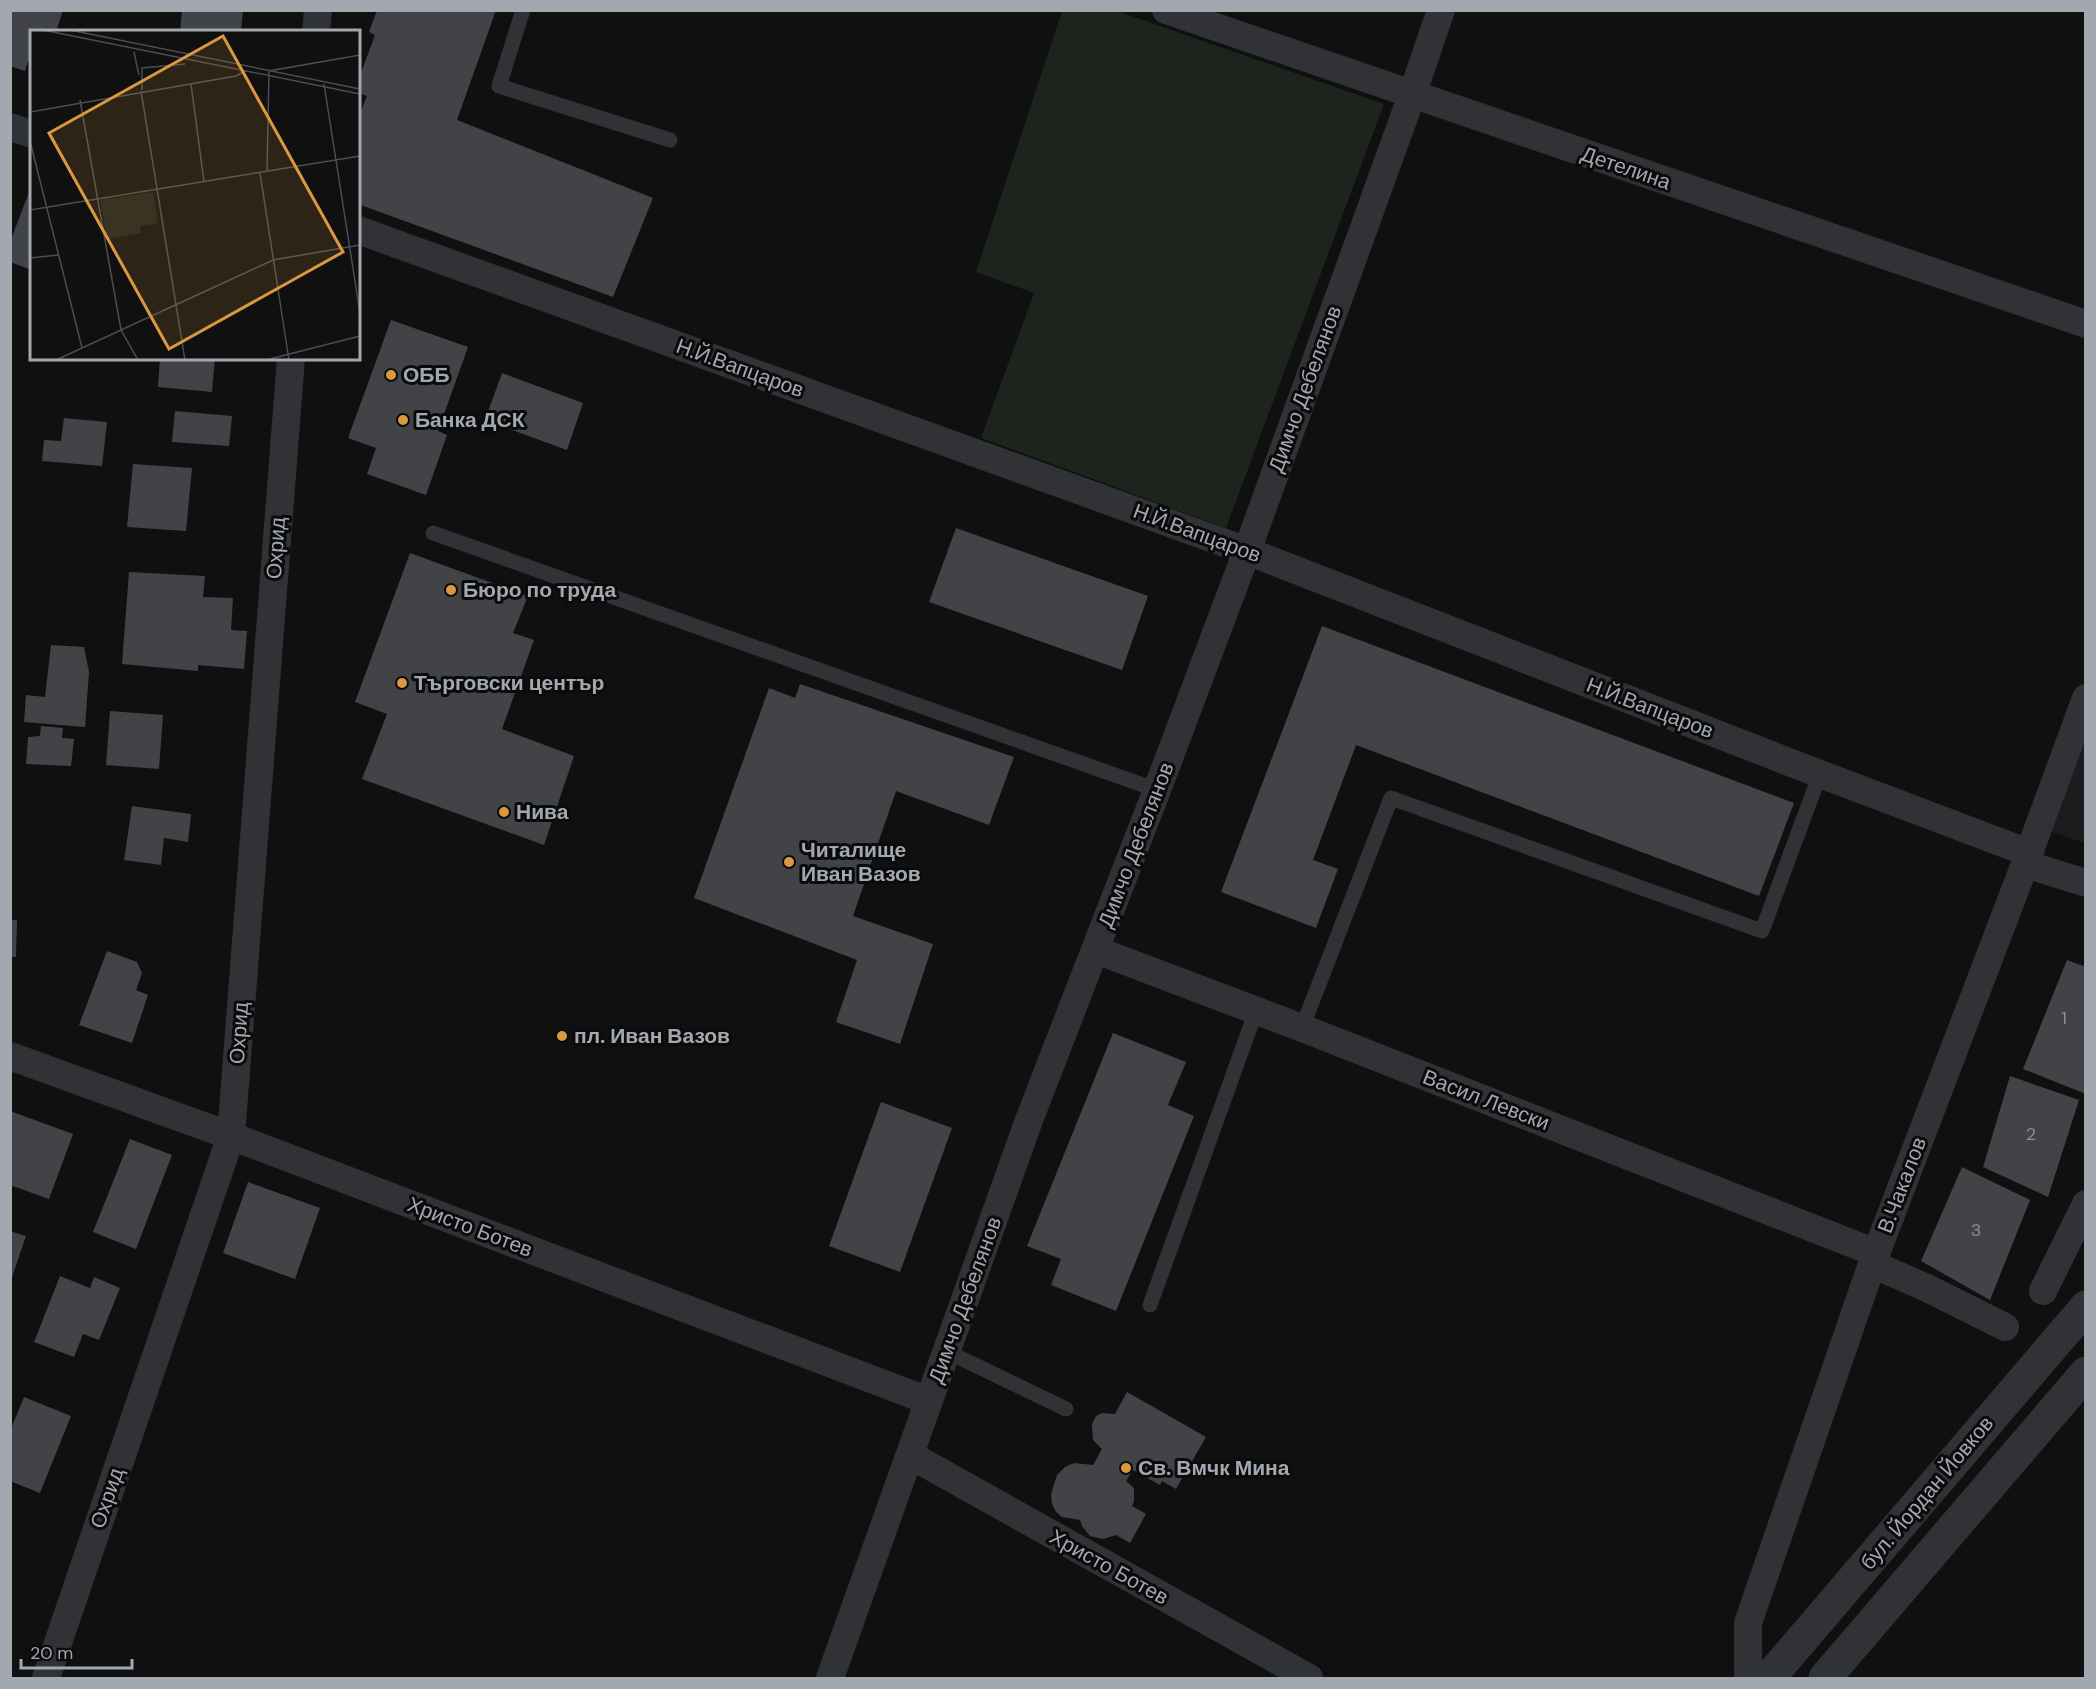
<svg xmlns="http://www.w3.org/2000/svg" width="2096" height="1689" viewBox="0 0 2096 1689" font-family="'DM Sans',sans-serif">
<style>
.built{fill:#1c1c1e}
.green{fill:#1d231d}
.building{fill:#414346}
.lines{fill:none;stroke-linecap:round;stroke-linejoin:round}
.service{stroke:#313235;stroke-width:15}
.minor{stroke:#313235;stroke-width:28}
.tertiary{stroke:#313235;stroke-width:33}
.poi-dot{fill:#da993e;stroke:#0b0b0c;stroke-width:2}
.labels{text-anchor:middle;stroke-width:6;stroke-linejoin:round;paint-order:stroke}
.number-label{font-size:18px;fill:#8a8f96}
.street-label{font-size:21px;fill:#a2a8b0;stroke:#0b0b0c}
.poi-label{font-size:21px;font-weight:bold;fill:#a2a8b0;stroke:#0b0b0c;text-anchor:start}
.inset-road{fill:none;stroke:#4a4d51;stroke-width:1.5}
.view{fill:#da993e;fill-opacity:0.15;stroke:#da993e;stroke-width:3}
.inset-edge{fill:none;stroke:#a2a8b0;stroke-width:3}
</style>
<rect width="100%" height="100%" fill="#101011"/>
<!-- built -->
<path class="built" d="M2085,742L2086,843H2085L2052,832Z"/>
<!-- green -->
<path class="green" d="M1062,11H1117L1384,104L1226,528L981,438L1034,293L976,272Z"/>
<!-- building -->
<path class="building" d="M10,10H63L56,32H32V62L28,61L25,71L10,66Z
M182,10H243L241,32H180Z
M377,10H496L457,120L653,198L613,297L358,204V118L367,96L358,93V81L375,35L369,32Z
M31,187H32V270L10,262V242Z
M391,320L468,347L438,431L447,435L426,495L367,474L376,448L348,438Z
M160,358H215L212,392L158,387Z
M502,373L583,403L567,450L485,420Z
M175,411L232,416L229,446L172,442Z
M64,418L107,422L102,466L42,461L44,440L61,441Z
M133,464L192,468L186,531L127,527Z
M956,528L1148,596L1122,670L929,602Z
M410,553L528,596L513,633L534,640L502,729L574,756L544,845L362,779L387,714L355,702Z
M129,572L205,576L203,597L233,598L231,630L247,631L244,669L198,665V671L122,664Z
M1322,626L1794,803L1759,896L1356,745L1313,860L1338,869L1316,928L1221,892Z
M51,645L84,647L89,672L85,727L24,722L26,695L45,697Z
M800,684L1014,757L989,825L896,791L853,916L933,944L900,1044L836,1022L857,960L694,898L769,688L795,698Z
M110,711L163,715L159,769L106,765Z
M41,726L63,728L62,738L74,739L71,766L26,764L28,737L40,736Z
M132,806L191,814L188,842L164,838L161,865L124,860Z
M10,920H17L16,957H10Z
M107,951L137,962L142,973L136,990L148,995L132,1043L79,1025Z
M2067,960L2086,967V1094L2023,1069Z
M1113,1033L1186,1062L1168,1105L1194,1116L1116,1311L1051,1285L1061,1259L1027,1246Z
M2010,1076L2079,1100L2048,1197L1983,1167Z
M881,1102L952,1128L900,1272L829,1246Z
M10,1111L73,1134L49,1199L10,1185Z
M130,1139L172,1155L136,1249L93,1232Z
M1962,1167L2030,1200L1990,1300L1921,1261Z
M248,1182L320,1208L295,1279L223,1253Z
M10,1231L26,1236L11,1280H10Z
M60,1276L90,1288L94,1277L120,1288L99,1340L83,1334L74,1357L34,1342Z
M1127,1392L1206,1437L1176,1489L1162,1481L1160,1485L1133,1470L1126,1481L1134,1488V1501L1132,1506L1146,1514L1130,1543L1116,1535L1103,1539L1090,1536L1082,1526L1080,1520L1062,1517L1056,1512L1052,1504L1051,1494L1057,1475L1065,1467L1074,1463L1093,1465L1102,1449L1093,1440L1092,1424L1096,1416L1102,1413L1115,1414Z
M24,1397L71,1416L40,1493L10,1481V1431Z"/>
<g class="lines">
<!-- service -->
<path class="service" d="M523,10L499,86L670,140
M433,533L1157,790
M1302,1028L1391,798L1762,931L1820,774
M1150,1305L1256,1011
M946,1351L1066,1409"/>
<!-- minor -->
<path class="minor" d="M1166,10L2086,324
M316,32L318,10
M10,127L32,134
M358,230L1247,551L1820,774L2029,853
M2025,864L2086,883
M1096,950L1302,1028L1876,1253
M10,1056L231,1136L929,1401
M1872,1264L1927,1288L2005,1327
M2043,1291L2086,1204
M910,1455L1309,1678
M46,1678L231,1136L291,358
M830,1678L1029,1120L1157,790L1247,551L1412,95L1441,10
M1748,1678V1623L1872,1264L2025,864L2086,698"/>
<!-- tertiary -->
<path class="tertiary" d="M1769,1678L2086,1307
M1825,1678L2086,1373"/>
</g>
<!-- markers -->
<g class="poi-dot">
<circle cx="391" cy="375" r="6"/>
<circle cx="403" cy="420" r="6"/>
<circle cx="451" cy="590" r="6"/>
<circle cx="402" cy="683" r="6"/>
<circle cx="504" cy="812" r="6"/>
<circle cx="789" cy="862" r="6"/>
<circle cx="562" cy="1036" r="6"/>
<circle cx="1126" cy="1468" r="6"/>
</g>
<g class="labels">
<!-- number labels -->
<g class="number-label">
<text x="2064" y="1024">1</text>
<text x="2031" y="1140">2</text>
<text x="1976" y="1236">3</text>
</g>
<!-- street labels -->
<g class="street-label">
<text transform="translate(1626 168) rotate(19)" y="7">Детелина</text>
<text transform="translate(740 368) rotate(20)" y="7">Н.Й.Вапцаров</text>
<text transform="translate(1305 389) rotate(-70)" y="7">Димчо Дебелянов</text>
<text transform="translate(1197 533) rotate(20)" y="7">Н.Й.Вапцаров</text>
<text transform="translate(276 548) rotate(-86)" y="7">Охрид</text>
<text transform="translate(1650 708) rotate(21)" y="7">Н.Й.Вапцаров</text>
<text transform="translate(1136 845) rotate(-69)" y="7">Димчо Дебелянов</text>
<text transform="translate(239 1033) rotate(-86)" y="7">Охрид</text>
<text transform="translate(1486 1100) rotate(21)" y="7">Васил Левски</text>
<text transform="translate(1902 1185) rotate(-69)" y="7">В.Чакалов</text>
<text transform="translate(470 1227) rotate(21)" y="7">Христо Ботев</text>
<text transform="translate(965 1300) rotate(-70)" y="7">Димчо Дебелянов</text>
<text transform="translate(1927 1493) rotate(-50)" y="7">бул. Йордан Йовков</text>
<text transform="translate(107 1498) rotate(-71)" y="7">Охрид</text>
<text transform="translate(1109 1567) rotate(29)" y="7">Христо Ботев</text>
</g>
<!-- poi labels -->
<g class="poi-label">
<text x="403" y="382">ОББ</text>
<text x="415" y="427">Банка ДСК</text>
<text x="463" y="597">Бюро по труда</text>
<text x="414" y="690">Търговски център</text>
<text x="516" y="819">Нива</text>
<text x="801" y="857">Читалище<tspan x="801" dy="24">Иван Вазов</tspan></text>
<text x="574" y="1043">пл. Иван Вазов</text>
<text x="1138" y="1475">Св. Вмчк Мина</text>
</g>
</g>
<!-- overview -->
<g transform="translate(30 30)">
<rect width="330" height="330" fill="#101011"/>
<path d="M123,162L128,193L110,196L111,203L77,209L70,170Z" fill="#1d231d"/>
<path class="inset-road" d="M13,0L330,64M40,0L330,59M104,22L109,45M161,54L174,152M294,54L330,283M112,60V38L155,34M111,61L155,330M50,70L91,300L108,330M0,82L206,46L215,41M0,111L52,318M237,142L239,41L330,25M230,143L259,330M0,180L330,126M0,228L28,225M26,330L243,230L330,215M236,330L330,306"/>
<path class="view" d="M193,6L313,222L139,319L19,103Z"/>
<rect width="330" height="330" class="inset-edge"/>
</g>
<!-- border -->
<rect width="2096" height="1689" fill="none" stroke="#a2a8b0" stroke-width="24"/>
<!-- scale -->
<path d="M21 1659v9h111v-9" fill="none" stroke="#a2a8b0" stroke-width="3"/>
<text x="30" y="1659" font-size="18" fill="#a2a8b0" stroke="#0b0b0c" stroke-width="4.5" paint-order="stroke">20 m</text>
</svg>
